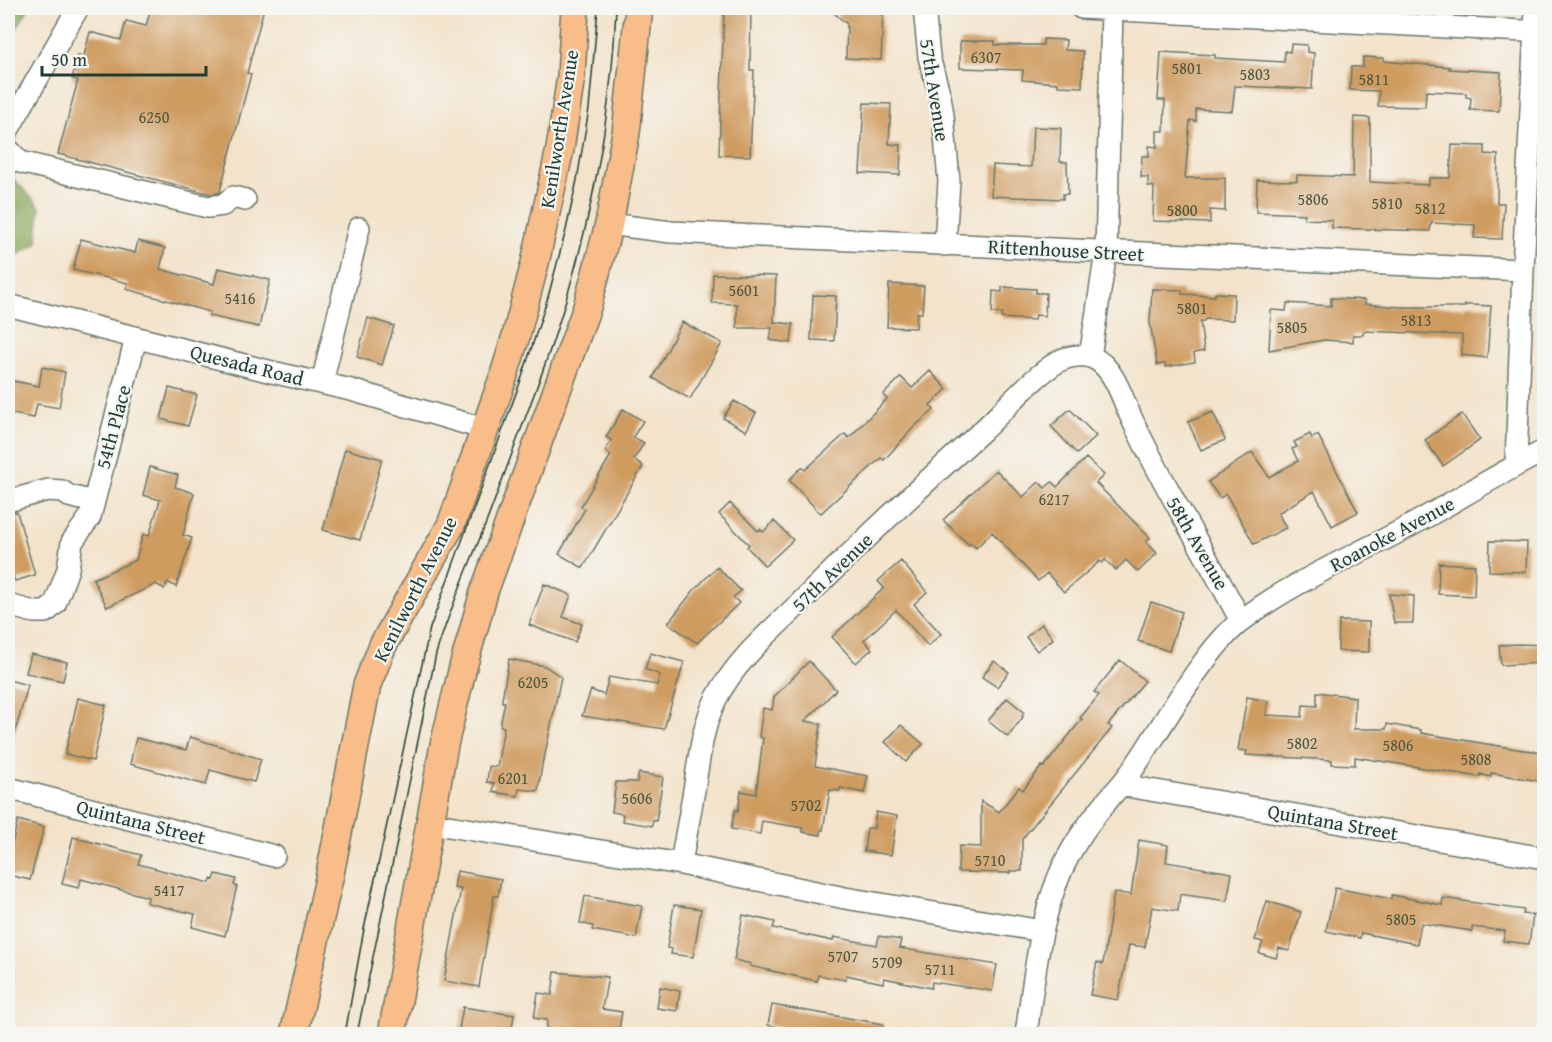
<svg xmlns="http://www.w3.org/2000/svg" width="1552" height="1042" viewBox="0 0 1552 1042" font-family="'Gentium Book Plus',serif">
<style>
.forest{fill:#86a659;stroke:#527246;stroke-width:1.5}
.building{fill:#cf9c61}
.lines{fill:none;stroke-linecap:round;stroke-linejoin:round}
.minor-casing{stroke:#697769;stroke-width:24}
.major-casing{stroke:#697769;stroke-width:30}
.minor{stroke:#fff;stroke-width:21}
.major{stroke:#f8bd89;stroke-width:27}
.tram{stroke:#1f3d34;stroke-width:1.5}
.labels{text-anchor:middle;stroke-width:4.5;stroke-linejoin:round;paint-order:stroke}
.number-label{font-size:16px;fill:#4b553f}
.street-label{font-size:20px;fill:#1f3d34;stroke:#f6f6f2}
</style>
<rect width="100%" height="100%" fill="#f6f6f2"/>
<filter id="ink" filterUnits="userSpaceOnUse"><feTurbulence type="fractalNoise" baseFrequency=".0167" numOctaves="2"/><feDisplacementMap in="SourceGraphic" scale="12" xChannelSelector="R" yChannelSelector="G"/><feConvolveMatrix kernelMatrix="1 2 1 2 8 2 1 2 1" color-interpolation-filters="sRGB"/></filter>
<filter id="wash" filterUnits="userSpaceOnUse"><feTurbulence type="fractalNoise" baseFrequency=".008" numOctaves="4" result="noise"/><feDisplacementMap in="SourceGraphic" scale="24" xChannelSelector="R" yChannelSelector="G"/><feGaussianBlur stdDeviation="1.35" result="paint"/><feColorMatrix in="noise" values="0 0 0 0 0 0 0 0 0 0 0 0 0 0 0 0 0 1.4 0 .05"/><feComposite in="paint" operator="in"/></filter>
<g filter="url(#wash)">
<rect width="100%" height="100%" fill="#f3e3cb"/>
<!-- forest -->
<path class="forest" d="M8,8H29L8,43Z
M8,173L40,207L37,243L8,261Z"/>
<g id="blocks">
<!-- building -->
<path class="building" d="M151,8H264L247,73L251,74L220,191L218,193L211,194L58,154L78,80L72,79L78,55L84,56L90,32L121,40L126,21L146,26Z
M828,8L883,11L881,60L846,58L847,24Z
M724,9H751L750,70H754L750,156L719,155Z
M1043,39L1066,40L1065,50L1083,51L1082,87L1058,86V83L1022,80L1023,70L960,68V41H995V45H1043Z
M1291,44L1307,45V52L1314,53L1312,89L1235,86L1232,111L1196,109V121L1190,120L1185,178H1225V211L1210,210V223L1153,221L1154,187L1148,186V177H1141L1142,156H1149V146L1157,147V131H1164L1165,100H1158L1161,52L1215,55V58L1284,62L1285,51L1290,52Z
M1363,57L1384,58V61L1450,67L1449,69L1501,72L1499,111L1470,110L1471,98L1466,97V93L1426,91L1425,107L1378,106L1379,91L1350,90L1351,67H1363Z
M864,103L891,104L889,144L901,145L900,175L860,173Z
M1354,117L1370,118V182L1429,185V178H1450L1452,145L1485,146V154L1498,155L1497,203H1504L1502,239L1474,238L1475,225L1431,223L1430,231L1332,228V220L1304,219L1305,214L1256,212L1257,180L1297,181V175L1353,177Z
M1033,127L1061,128L1060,162H1067L1068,194H1063V199L991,196L993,165L1031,167Z
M81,239L135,253L138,241L165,248L160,269L214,284L218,268L270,280L259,327L209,316L210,312L126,289L128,283L73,270Z
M713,274L776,276L774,322L793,324L791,343L770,340L772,328H737V304L712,303Z
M889,284L924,286L922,313H917L916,328L887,327Z
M1002,287L1036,289V293H1046L1045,316L1036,315L1035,320L1001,318L1002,313H992L993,291L1002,292Z
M1152,289L1182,290V294L1215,296V293L1234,294L1233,320L1205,319L1204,321H1200L1204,351L1194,353L1195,362L1166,367L1165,364L1157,365L1150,322Z
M813,295L836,296L834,341L811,340Z
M1331,298L1365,300V304L1401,307H1465V305H1473L1491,306L1487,358L1462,355V335L1364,331L1363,335H1353V342L1324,340L1269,350L1271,310L1286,311L1287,303L1331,306Z
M368,318L394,326L382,365L357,357Z
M682,322L722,343L690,399L653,378Z
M42,367L65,372L59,408L37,404L34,418L8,413L13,381L39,386Z
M930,371L947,389L930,405L934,410L914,427L884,460L881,458L821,513L817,510L789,480L802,467L805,470L845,434L849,438L887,399L883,395L901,377L912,388Z
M169,388L197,395L188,426L161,419Z
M734,401L756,413L746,431L723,418Z
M623,409L643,421L633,437L644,443L634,459L643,466L583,568L559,554L585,509L581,506L611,455L605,451L611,440L606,437Z
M1070,409L1096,436L1077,454L1051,426Z
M1213,412L1225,440L1201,450L1188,422Z
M1462,414L1480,440L1443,466L1425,440Z
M1310,434L1312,438L1318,435L1358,512L1332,526L1314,491L1278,513L1286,528L1254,544L1226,494L1220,498L1208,482L1252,452L1269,477L1298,461L1292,449L1297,447L1294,442Z
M345,449L382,459L360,540L323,530Z
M1086,458L1104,475L1096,483L1150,538L1146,542L1157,553L1138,572L1126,560L1116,570L1105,560L1102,563L1100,561L1064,592L1047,573L1038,581L992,532L976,548L971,543L969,545L943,520L996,470L1023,497L1039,482L1045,488L1052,482L1057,487Z
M150,467L178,475L175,487L194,493L183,535L192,538L176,587L168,582L164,589L156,584L107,607L93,579L136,560L143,534L149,536L160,500L143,495Z
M730,503L758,531L760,529L763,532L774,521L793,540L765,566L747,547L749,545L719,514Z
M17,512L35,575L15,581L12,573L8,574V513Z
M1490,541L1527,542L1526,572L1489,571Z
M901,561L927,592L914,604L941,634L928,646L896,610L864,640L872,649L856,663L832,637L884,588L878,581Z
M1439,563L1475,565L1474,596L1438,594Z
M717,567L741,591L733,597L739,603L697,643L668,623L694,590Z
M544,584L571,595L563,617L582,624L575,642L529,625Z
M1389,594L1414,596L1413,623H1394Z
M1151,602L1182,612L1169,651L1138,641Z
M1339,621L1369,622V652L1338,651Z
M1042,624L1053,639L1037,651L1026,637Z
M1518,644L1545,645V663L1501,665L1499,645Z
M650,653L684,662L664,729L582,716L591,690L604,695L609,677L657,685L660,675L645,669Z
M31,654L67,662L63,681L26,673Z
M509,659L545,666L561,677L544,759H543L538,791L519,789L518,796L493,792L494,783L487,782L489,766L497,767L504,727L500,726L505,702H502V699Z
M1120,660L1145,681L1108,725L1112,728L1022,839V871H1010V873L958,872L959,846L981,847V801L999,812L1019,787L1023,790L1042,766L1044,767L1082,719L1080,718L1099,695L1094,692Z
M809,661L836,690L805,721L821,724L815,766L868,776L864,793L840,788V791L830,790L823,830H821V835L803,832V828L762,821L760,834L731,829L735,810L738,811L741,791L756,794L763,738L759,737L763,708L772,710L774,697Z
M994,661L1009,672L997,687L982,677Z
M8,680L28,685L13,740H8Z
M1317,692L1355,697L1354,729H1386L1387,724L1421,730V733L1523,750L1545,752V782L1491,773V777L1480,774V777L1355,757V765L1332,764V760L1246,755L1247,751L1238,750L1247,697L1268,701L1266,715L1302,717L1303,705L1317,706Z
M78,698L106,705L93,761L65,754Z
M1007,698L1024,712L1022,716L1023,717L1008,737L988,721Z
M901,725L923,744L906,762L885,742Z
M190,737L261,759L254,782L210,770L206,785L130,764L136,738L186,750Z
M639,773L663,777L656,821L653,820L652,826L622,821L623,814L612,812L616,782H637Z
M876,812L897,816L891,855L864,851L867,828H874Z
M18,820L44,827L30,880L8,875V859Z
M73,837L141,855L138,864L210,883L211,879L214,880L216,874L236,879L234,885L237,886L225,936L192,927L195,914L147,903L148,897L81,879L79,888L62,884Z
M1139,840L1168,845L1166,862L1232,873L1227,901L1180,894L1178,911L1152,907L1145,947L1129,945L1118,1000L1090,995L1097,962L1103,964L1114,892L1131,895Z
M457,871L501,879L498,896H494L479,987L444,981L461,889L454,888Z
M1335,888L1391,899L1392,895L1442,905L1443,898L1524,910L1523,914L1533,915L1529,944L1503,941L1505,931L1472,927V931L1421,923L1417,944L1361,933L1360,938L1326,931Z
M585,896L642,906L636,938L592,930L593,926L580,923Z
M1267,901L1301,912L1289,951L1279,948L1276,958L1259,953L1263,942L1255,940Z
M674,905L701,909L693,957L671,954L672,949L667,948Z
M743,915L775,922L773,928L833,941L834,937L877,945L879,936L901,940L899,948L997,965L992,991L932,982L931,988L884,978L883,983L846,975V980L818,975L817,981L750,966L751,964L734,960Z
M555,972L608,977L602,1009L622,1012L618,1035H546L547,1020L534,1018L538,993L552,995Z
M660,987L680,991L677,1011L657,1008Z
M772,1005L883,1024V1035H785L786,1029L768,1025Z
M463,1007L514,1015L511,1035H458Z"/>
</g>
</g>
<g filter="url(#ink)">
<use href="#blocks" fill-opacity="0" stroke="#697769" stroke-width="1.5"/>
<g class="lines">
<!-- minor casing -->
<g class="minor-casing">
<path id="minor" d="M924,8L929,57L940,96L943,115L949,181L945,245
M1081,8L1544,32
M8,130L78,8
M8,149L20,162L208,207L223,205L233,197L245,200
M609,224L671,232L1523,270
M8,305L272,372L351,390L485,429
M1090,357L1106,252L1112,9
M322,383L359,228
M1516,465L1523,270L1536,8
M8,501L48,490L62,491L69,496L94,502
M8,605L34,612H46L55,604L68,569L72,542L90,517L136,338
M1121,785L1544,858
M8,788L274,856
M430,823L681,864L845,898L1042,931
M681,864C685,839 690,815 694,790C699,760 702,727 716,699C736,660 770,632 801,602C860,543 920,487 982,431C1006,409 1031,378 1059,361C1069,356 1083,354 1093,358C1113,366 1122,397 1130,415C1163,486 1205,552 1241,621
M1026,1034C1035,974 1040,909 1069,855C1083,829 1101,807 1120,786C1134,770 1145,751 1156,734C1177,701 1211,645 1240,622C1291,582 1351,558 1406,528C1453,503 1497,474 1544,451"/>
</g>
<!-- major casing -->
<g class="major-casing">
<path id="major" d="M294,1034L330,874L367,685L383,645L451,525L503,378L516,336L535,263L560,149L571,76L575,8
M392,1034L444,745L462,671L484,592L587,307L609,224L626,133L639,8"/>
</g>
<!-- minor -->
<use href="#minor" class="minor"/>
<!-- major -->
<use href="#major" class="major"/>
<!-- tram -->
<path class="tram" d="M345,1034L364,929L430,628L522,377L548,297L566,230L577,180L589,109L598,8
M357,1034L436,654C450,607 470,564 488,518C506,470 524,421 542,373C584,256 611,132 616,8"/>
</g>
</g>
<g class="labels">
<!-- number labels -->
<g class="number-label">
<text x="986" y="63">6307</text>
<text x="1187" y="74">5801</text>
<text x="1255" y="80">5803</text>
<text x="1374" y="85">5811</text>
<text x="154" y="123">6250</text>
<text x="1313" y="205">5806</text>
<text x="1387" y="209">5810</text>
<text x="1430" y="214">5812</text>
<text x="1182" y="216">5800</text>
<text x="744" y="296">5601</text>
<text x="240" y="304">5416</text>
<text x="1192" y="314">5801</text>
<text x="1416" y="326">5813</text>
<text x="1292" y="333">5805</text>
<text x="1054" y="505">6217</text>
<text x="533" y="688">6205</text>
<text x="1302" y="749">5802</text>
<text x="1398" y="751">5806</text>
<text x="1476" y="765">5808</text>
<text x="513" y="784">6201</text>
<text x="637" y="804">5606</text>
<text x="806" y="811">5702</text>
<text x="990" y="866">5710</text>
<text x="169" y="896">5417</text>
<text x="1401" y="925">5805</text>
<text x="843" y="962">5707</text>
<text x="887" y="968">5709</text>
<text x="940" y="975">5711</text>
</g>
<!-- street labels -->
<g class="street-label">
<text transform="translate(935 90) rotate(81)" y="7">57th Avenue</text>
<text transform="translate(559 129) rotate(-81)" y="7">Kenilworth Avenue</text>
<text transform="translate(1066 250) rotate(3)" y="7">Rittenhouse Street</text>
<text transform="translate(247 365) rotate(14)" y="7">Quesada Road</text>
<text transform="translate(113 427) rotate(-75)" y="7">54th Place</text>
<text transform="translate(1392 534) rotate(-28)" y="7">Roanoke Avenue</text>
<text transform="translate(1198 543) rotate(60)" y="7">58th Avenue</text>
<text transform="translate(832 572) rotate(-44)" y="7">57th Avenue</text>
<text transform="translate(415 589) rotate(-63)" y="7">Kenilworth Avenue</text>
<text transform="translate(141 822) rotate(14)" y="7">Quintana Street</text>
<text transform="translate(1333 822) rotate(10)" y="7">Quintana Street</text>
</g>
</g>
<!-- margin -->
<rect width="1552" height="1042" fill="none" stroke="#f6f6f2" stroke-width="30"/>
<!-- scale -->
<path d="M42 66v9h164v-9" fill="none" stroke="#1f3d34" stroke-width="3"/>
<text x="51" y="66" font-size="18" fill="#1f3d34" stroke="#f6f6f2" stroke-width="4.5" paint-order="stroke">50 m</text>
</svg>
